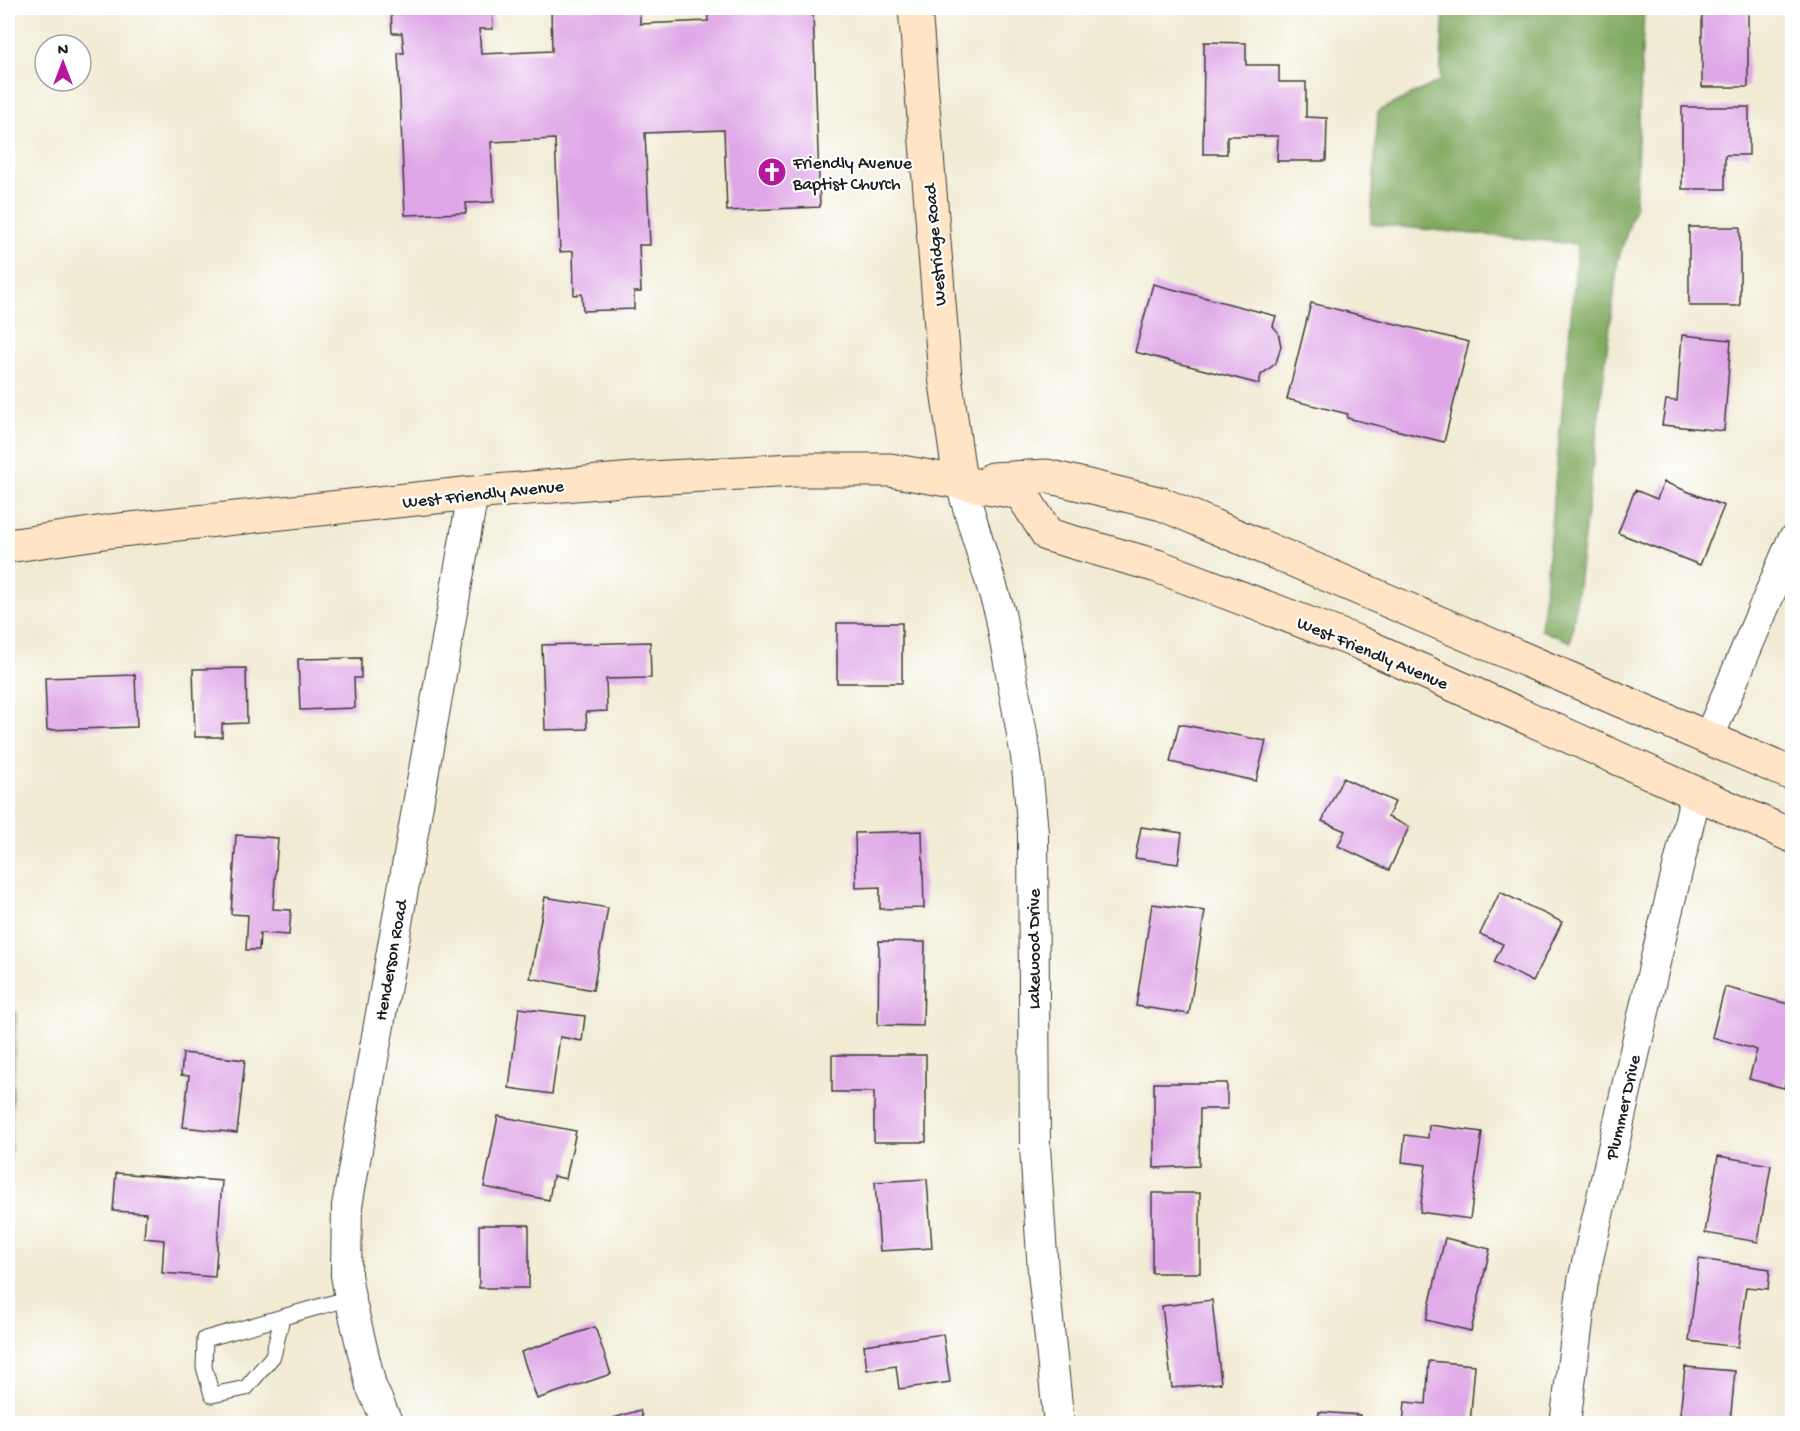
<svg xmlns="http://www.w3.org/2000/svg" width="1800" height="1431" viewBox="0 0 1800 1431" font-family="'Gochi Hand',sans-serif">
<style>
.forest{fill:#81aa62;stroke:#4e633f;stroke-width:1.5}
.building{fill:#dfa7e7}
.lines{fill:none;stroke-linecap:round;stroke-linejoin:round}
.lane-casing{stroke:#3c3b37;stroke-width:17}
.street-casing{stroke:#3c3b37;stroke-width:32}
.secondary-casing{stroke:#3c3b37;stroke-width:35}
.lane{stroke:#fff;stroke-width:15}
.street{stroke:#fff;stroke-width:30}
.secondary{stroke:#ffe4c6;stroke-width:33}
.labels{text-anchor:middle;stroke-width:4.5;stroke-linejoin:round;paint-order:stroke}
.poi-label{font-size:18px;fill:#1c1c1c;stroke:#fff;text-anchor:start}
.street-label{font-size:18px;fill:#1c1c1c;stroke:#fff}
</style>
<rect width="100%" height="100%" fill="#fff"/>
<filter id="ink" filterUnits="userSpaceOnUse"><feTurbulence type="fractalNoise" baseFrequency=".0167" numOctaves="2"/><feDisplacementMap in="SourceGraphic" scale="12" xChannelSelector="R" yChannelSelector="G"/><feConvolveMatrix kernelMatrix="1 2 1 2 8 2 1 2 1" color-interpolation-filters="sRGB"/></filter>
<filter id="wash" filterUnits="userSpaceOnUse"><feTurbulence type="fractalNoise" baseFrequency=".008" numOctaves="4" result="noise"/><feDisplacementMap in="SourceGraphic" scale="24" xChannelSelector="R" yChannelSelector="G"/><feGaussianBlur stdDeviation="1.35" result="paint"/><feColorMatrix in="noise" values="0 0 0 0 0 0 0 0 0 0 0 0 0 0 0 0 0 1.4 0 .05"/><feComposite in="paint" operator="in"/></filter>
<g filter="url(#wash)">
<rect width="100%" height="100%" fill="#f1ebd3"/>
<!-- forest -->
<path class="forest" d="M1444,8H1644L1635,207L1618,260L1571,642L1541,630L1578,244L1371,224L1378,111L1440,81Z
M8,1011H16L8,1208Z"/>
<g id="blocks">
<!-- building -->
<path class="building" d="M391,8H492L493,29H479L481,54L552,51L551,8H640V24L708,21L707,8H786L787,13L813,12L820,207L727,211L724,130L645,133L650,245H639L641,292H634V309L583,311L582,294L574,295L573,251L560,252L555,139L491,142L494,202L466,203V213L405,215L398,53H404L402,33H392Z
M1702,8H1748V87H1702Z
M1204,42L1246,43V65H1279V82H1306V117L1327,118L1326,161H1277L1278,136H1227V154H1203Z
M1682,107H1749V155H1725V189H1682Z
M1689,227H1740V306H1689Z
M1153,284L1276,316L1273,326L1278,332L1281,346L1276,363L1261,375L1259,384L1135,352Z
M1311,303L1469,342L1444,442L1347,418L1348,414L1287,399Z
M1682,335L1731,340L1724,431L1662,425L1666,400L1677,401Z
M1664,482L1724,506L1700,565L1618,533L1635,490L1657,499Z
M837,623H902V683H837Z
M650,642L651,678L606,679L607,711L586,712L587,729L545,730L542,645Z
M361,658V678H354L355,708L300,710L298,659Z
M246,668L247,723L222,724V737H195L193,669Z
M135,675L137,727L47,730L45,678Z
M1179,724L1266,741L1256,781L1170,762Z
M1343,778L1395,802L1388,817L1409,827L1389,870L1338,846L1345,831L1322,821Z
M1141,827L1182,833L1178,864L1135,858Z
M922,831L924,908L880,909V887L856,888L855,833Z
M236,835L278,838L273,909L291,910L289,935L260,933L259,950H246L248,915L231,914Z
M1500,892L1562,922L1533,982L1494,962L1503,944L1480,934Z
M545,897L608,908L593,990L530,978Z
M1152,904L1205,911L1189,1014L1136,1006Z
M879,941L925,942L923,1026L878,1025Z
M1725,987L1792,1005V1070L1789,1069L1784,1088L1749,1079L1757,1050L1712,1037Z
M519,1008L585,1016L582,1041L560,1037L552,1094L509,1088Z
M183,1053L245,1060L237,1133L183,1127L189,1076L181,1075Z
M832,1055H926V1142H874V1092H832Z
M1154,1083H1227V1109H1200L1199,1166L1154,1168Z
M498,1116L576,1131L566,1179L553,1176L549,1200L484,1187Z
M1429,1125L1482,1132L1470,1219L1420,1212L1426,1165L1402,1162L1405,1135L1428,1138Z
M1718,1156L1771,1165L1758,1242L1705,1233Z
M116,1173L222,1181L215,1277L162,1273L164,1240L144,1238L146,1213L113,1211Z
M927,1179L932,1248L880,1251L875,1182Z
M1152,1193H1200V1273H1152Z
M479,1225H529V1288H479Z
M1445,1238L1490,1249L1471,1331L1426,1320Z
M1699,1259L1770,1269L1768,1289L1746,1287L1738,1347L1689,1341Z
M1212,1300L1221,1383L1172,1388L1162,1306Z
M595,1327L611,1374L537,1399L521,1352Z
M943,1334L950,1382L899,1389L896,1366L867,1370L864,1345Z
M1429,1361L1475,1365L1470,1424H1403L1405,1402L1426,1404Z
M1685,1367L1735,1371L1730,1424H1679Z
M640,1410L644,1424H598L597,1423Z
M1319,1412L1360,1415L1359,1424H1318Z"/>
</g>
</g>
<g filter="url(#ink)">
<use href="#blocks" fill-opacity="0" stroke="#3c3b37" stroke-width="1.5"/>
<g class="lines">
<!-- lane casing -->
<g class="lane-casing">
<path id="lane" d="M282,1318L273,1356L246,1388L212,1395L204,1367L205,1339L350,1298"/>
</g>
<!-- street casing -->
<g class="street-casing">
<path id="street" d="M960,481L1000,613L1026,756L1033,833L1035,1147L1043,1272L1059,1424
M1709,737L1792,541
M388,1424L371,1386L350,1298L346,1275L347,1206L473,493
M1565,1424L1583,1281L1656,958L1696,794"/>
</g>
<!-- secondary casing -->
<g class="secondary-casing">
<path id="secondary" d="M915,8L945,376L960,481
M992,479L1047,476L1162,504L1792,774
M8,546L111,531L473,493L633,479L793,470H890L1021,493L1048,535L1157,566L1360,643L1792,836"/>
</g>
<!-- lane -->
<use href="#lane" class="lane"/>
<!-- street -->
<use href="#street" class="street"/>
<!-- secondary -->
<use href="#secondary" class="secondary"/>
</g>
</g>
<!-- icons -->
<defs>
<g id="church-disc" transform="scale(1.5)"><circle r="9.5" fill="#b5179e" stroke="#fff"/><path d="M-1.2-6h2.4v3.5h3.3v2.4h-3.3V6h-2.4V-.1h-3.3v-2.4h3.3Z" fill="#fff"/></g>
</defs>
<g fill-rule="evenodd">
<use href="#church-disc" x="772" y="172"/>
</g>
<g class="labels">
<!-- poi labels -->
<g class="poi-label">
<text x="793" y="168">Friendly Avenue<tspan x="793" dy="21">Baptist Church</tspan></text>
</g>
<!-- street labels -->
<g class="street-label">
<text transform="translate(934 245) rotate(-95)" y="6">Westridge Road</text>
<text transform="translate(483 493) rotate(-6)" y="6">West Friendly Avenue</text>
<text transform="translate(1373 652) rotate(23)" y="6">West Friendly Avenue</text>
<text transform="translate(1033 949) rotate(-90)" y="6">Lakewood Drive</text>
<text transform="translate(390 960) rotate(-80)" y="6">Henderson Road</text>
<text transform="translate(1622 1107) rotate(-77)" y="6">Plummer Drive</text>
</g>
</g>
<!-- margin -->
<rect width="1800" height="1431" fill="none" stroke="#fff" stroke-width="30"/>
<!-- north arrow -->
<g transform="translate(63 63)"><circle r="28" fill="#ffffff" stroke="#a4a4a4" stroke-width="1.5"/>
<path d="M0-4.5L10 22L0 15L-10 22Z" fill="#b5179e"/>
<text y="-9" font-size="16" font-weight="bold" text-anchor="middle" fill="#1c1c1c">N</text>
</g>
</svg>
